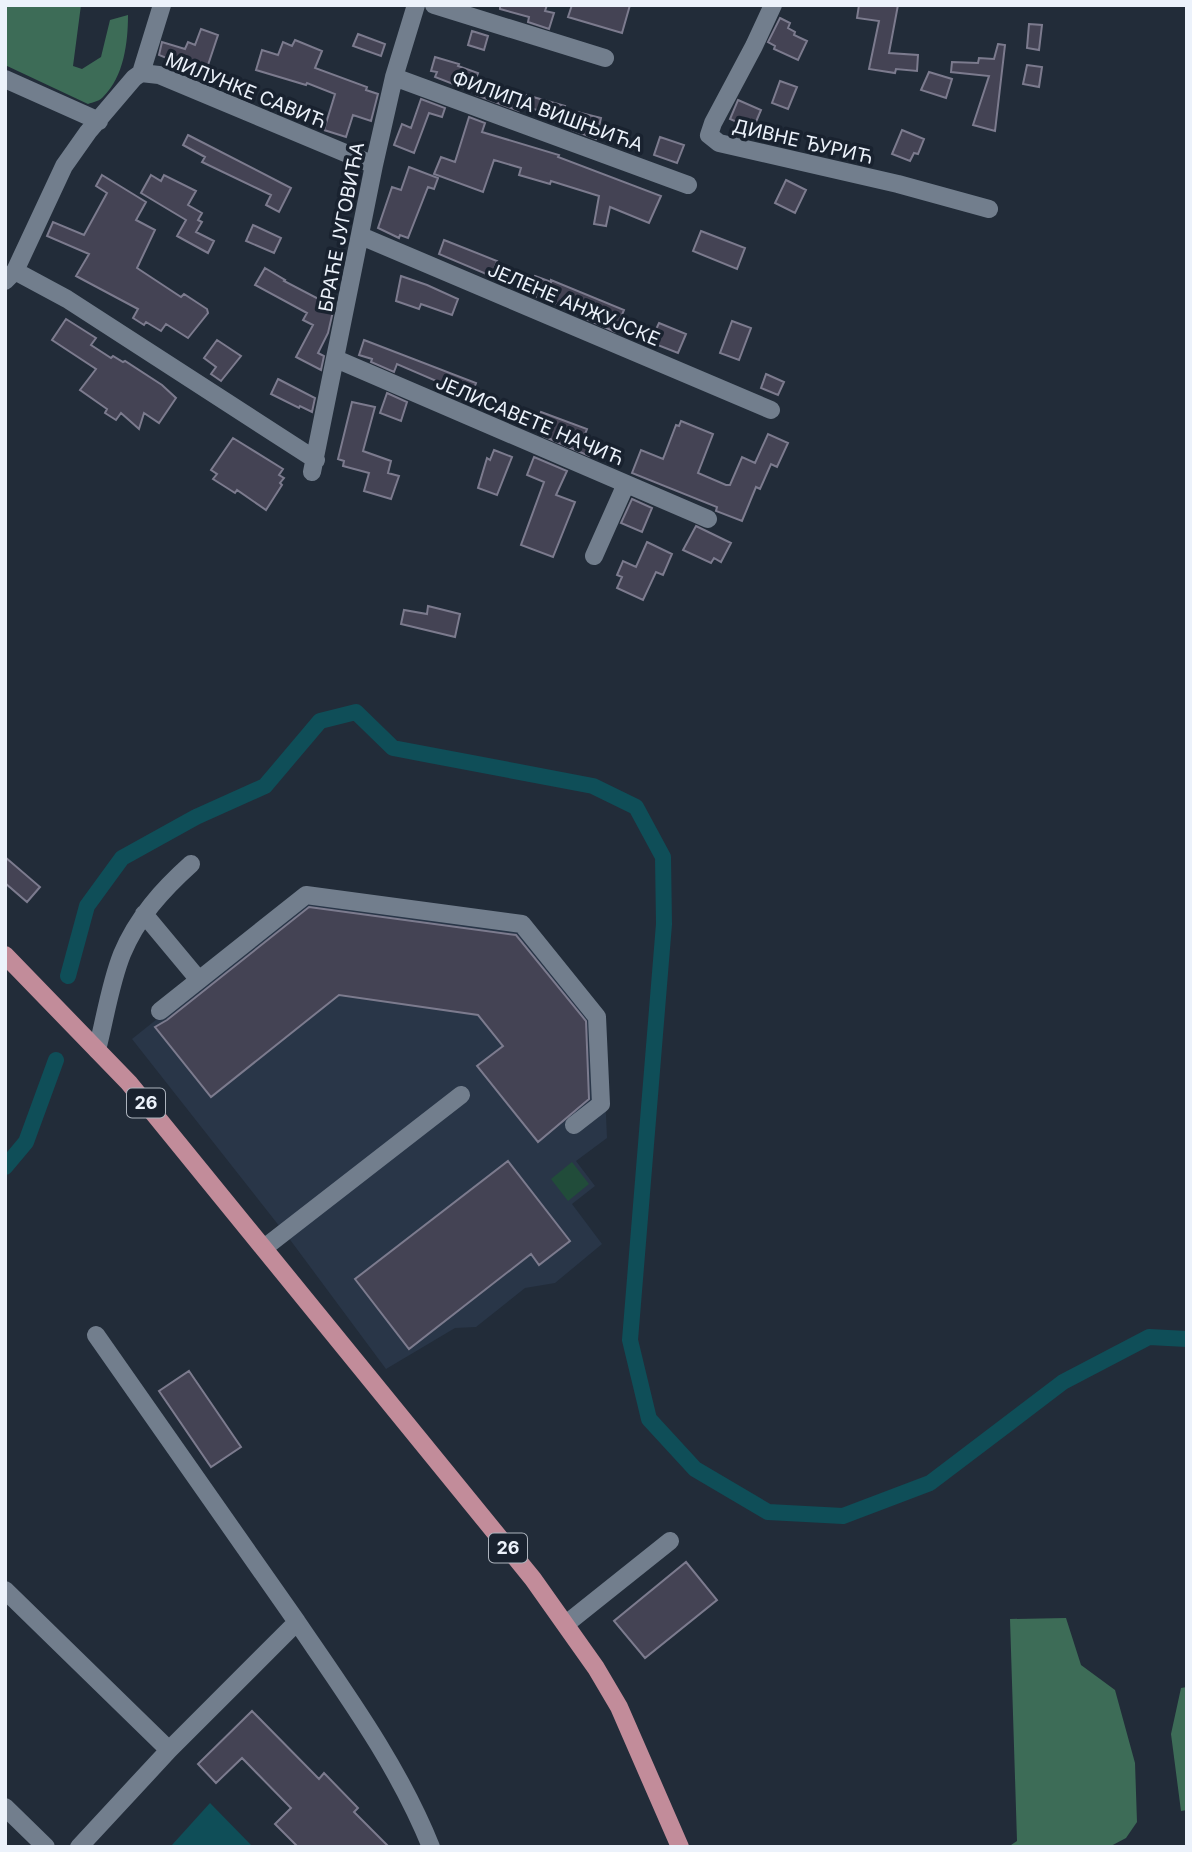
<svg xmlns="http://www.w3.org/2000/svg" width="1192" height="1852" viewBox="0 0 1192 1852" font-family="Inter,sans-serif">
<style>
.built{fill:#293648}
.green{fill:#214c3a}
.forest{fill:#3d6c57}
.water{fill:#0f4e58}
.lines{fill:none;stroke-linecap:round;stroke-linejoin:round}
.canal{stroke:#0f4e58;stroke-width:16}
.building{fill:#444354;stroke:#7c7b8e;stroke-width:2}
.minor{stroke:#727e8d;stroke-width:18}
.major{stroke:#c28c9a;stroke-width:18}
.labels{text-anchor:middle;stroke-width:7;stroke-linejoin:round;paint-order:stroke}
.shield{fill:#19222f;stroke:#adb4be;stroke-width:2}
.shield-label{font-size:18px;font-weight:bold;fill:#ecf2fb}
.street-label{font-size:19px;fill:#ecf2fb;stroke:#19222f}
</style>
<rect width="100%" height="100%" fill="#222c39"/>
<!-- built -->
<path class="built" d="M306,900L520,929L593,1019L605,1093L607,1138L576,1161L595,1186L572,1204L602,1244L555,1283L525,1288L476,1327L455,1328L386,1369L291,1241L132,1039Z"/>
<!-- green -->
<path class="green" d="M572,1162L589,1184L568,1201L551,1179Z"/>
<!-- forest -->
<path class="forest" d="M5,5H81L73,66L82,69L101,57L110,20L128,15C128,42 124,77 103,97C100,101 93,102 88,104L5,65Z
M1066,1618L1081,1665L1115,1690L1135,1763L1137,1822L1126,1838L1109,1847H1008L1017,1841L1010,1619Z
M1187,1687V1810L1181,1811L1171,1734L1181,1688Z"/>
<!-- water -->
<path class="water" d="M210,1803L253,1847H173L172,1845Z"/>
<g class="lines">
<!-- canal -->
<path class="canal" d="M68,976L87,906L122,858L196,817L265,786L320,721L356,712L393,748L593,786L636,807L663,857L664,924L630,1340L649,1419L695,1469L768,1512L843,1516L930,1483L1063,1382L1149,1337L1187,1339
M5,1167L26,1142L56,1060"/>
</g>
<!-- building -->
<path class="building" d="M500,5H547L545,11L554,13L549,29L528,22L529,17L500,9Z
M572,5H630L622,33L568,17Z
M859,5H898L889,53L918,55L917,71L896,69L895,73L869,69L879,21L857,18Z
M780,18L790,23L788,28L795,32L794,35L807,41L798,60L774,49L775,46L768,42Z
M1029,24L1042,25L1039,50L1027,48Z
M201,29L218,35L205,74L159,55L162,42L185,49L188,42L195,45Z
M472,31L488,36L484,50L468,45Z
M358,34L385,44L381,56L353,46Z
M295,40L322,51L315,68L367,87L366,90L378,94L371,121L353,115L346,137L324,130L335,94L307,83L306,85L256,70L262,50L278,55L283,42L292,46Z
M998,44L1005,45L995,131L973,125L989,76L951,72L952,62L978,63L979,58L994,59Z
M435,57L459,64L458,66L478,73L471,91L435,77L437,72L431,71Z
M1027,65L1042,67L1039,87L1023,84Z
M929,72L952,79L946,98L921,90Z
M780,81L797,87L788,109L772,103Z
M480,83L523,97L519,111L476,95Z
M526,95L565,106L562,117L523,106Z
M421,99L445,108L442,117L429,113L414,153L394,145L402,124L411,128Z
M738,100L761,110L753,129L730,119Z
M577,112L601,118L596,139L572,130Z
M469,117L485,123L482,132L559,155L558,157L661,196L649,223L610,207L606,226L594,224L599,196L551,181L550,184L519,175L521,168L494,160L483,192L434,174L441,157L455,162Z
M902,130L924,139L918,154L914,153L910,161L892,154Z
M188,135L291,188L279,212L266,205L271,195L202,162L205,157L183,145Z
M660,137L684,145L677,163L654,155Z
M409,167L438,178L434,189L428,187L408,238L400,235L399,238L378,228L392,187L401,190Z
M102,175L146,202L136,220L155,230L137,268L181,297L184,294L207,309L208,313L188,338L166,324L161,331L146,322L144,325L133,318L138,309L76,276L89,254L47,236L53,222L84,235L107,193L96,186Z
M151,175L161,181L164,175L196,191L188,205L202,213L198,220L202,222L196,232L214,241L208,253L177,236L186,220L141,193Z
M786,180L806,190L795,213L775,203Z
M253,225L281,238L274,253L246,241Z
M701,231L745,248L737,269L693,251Z
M444,240L497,261L491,276L439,254Z
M265,268L285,280L284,281L334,307L328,333L318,353L324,356L321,370L296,357L313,325L303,320L307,313L255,285Z
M401,276L427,285L458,299L452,315L421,304L419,309L396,301Z
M535,276L551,282V280L624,310L615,332L584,318L588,310L563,301L561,306L537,297L538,294L530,290Z
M66,319L96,338L91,345L111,358L113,356L123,362L125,361L162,385L176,398L159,423L144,413L139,429L121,413L116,420L105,413L107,409L80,390L96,369L52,340Z
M732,321L751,328L739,360L720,353Z
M659,323L686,334L678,353L650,342Z
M217,340L241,356L221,381L211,374L216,367L204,358Z
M364,340L476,383L471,396L397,364L394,372L371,362L372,359L359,355Z
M766,374L784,382L778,395L761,388Z
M278,379L315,398L312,412L300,406L299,408L271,394Z
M387,393L407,402L401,421L380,413Z
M352,402L375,407L363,451L391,461L388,473L399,476L391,499L364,491L369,473L343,466L344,461L338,459Z
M541,412L587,429L582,442L593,446L589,456L543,436V427L536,424Z
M681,421L713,434L698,473L726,485H730L742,457L755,463L768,434L788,443L777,467L771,464L760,489L756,487L742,521L716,511L717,507L632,473L641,450L663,459L676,425L679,426Z
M233,438L283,469L279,475L284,478L280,483L282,485L266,510L237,490L235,493L213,479L217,474L211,470Z
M494,450L512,457L497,495L478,488L487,458L490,460Z
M534,457L567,471L556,495L575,502L553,557L521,545L544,482L527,475Z
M632,499L652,508L642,532L621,523Z
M696,526L731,543L721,562L714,558L711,563L683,550Z
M647,542L672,554L663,575L656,572L643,600L617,588L622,577L617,575L623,561L636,567Z
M428,606L460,614L455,637L401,624L404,610L427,614Z
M5,857L40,887L27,902L5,883Z
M309,907L516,935L586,1021L589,1099L538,1142L477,1066L503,1046L478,1015L339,995L211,1097L155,1027L167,1020Z
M508,1161L570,1241L539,1265L531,1254L409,1349L355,1279Z
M189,1371L241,1447L211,1467L159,1391Z
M686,1562L717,1600L645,1658L614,1621Z
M252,1711L319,1779L324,1773L358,1808L354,1812L389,1847H298L275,1824L291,1808L242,1758L216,1783L198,1764Z"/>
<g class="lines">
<!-- minor -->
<path class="minor" d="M434,5L605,58
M773,5L754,46L713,123L709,135L719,143L898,184L989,209
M141,73L159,75L374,165
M394,77L688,185
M5,79L99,121
M361,236L771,410
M15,271L67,299L316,460
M5,281L15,271L64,166L88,132L134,78L141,73L162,5
M336,359L708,519
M312,472L374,165L394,77L416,5
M594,556L626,484
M144,914L199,980
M160,1011L306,895L522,924L597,1017L601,1104L574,1125
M97,1050C105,1019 110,984 122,954C137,918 162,890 191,864
M264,1248L461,1095
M96,1335L297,1622
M5,1590L169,1750
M566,1624L670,1541
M5,1807L46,1847
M79,1847L169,1750L297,1622C346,1694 398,1765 431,1847"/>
<!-- major -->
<path class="major" d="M5,955L129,1083L533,1579L596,1668L619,1707L680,1847"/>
</g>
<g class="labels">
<!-- shield labels -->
<g class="shield">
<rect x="127" y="1088.5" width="38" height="29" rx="5"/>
<rect x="489" y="1533.5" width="38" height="29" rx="5"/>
</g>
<g class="shield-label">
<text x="146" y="1109">26</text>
<text x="508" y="1554">26</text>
</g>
<!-- street labels -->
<g class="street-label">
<text transform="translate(246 90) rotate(22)" y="7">МИЛУНКЕ САВИЋ</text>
<text transform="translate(548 111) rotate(20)" y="7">ФИЛИПА ВИШЊИЋА</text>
<text transform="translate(803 141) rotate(13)" y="7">ДИВНЕ ЂУРИЋ</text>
<text transform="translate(341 227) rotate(-79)" y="7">БРАЋЕ ЈУГОВИЋА</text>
<text transform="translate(574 304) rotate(23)" y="7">ЈЕЛЕНЕ АНЖУЈСКЕ</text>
<text transform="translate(530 420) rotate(23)" y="7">ЈЕЛИСАВЕТЕ НАЧИЋ</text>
</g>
</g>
<!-- border -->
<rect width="1192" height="1852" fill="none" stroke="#ecf2fb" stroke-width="14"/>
</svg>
